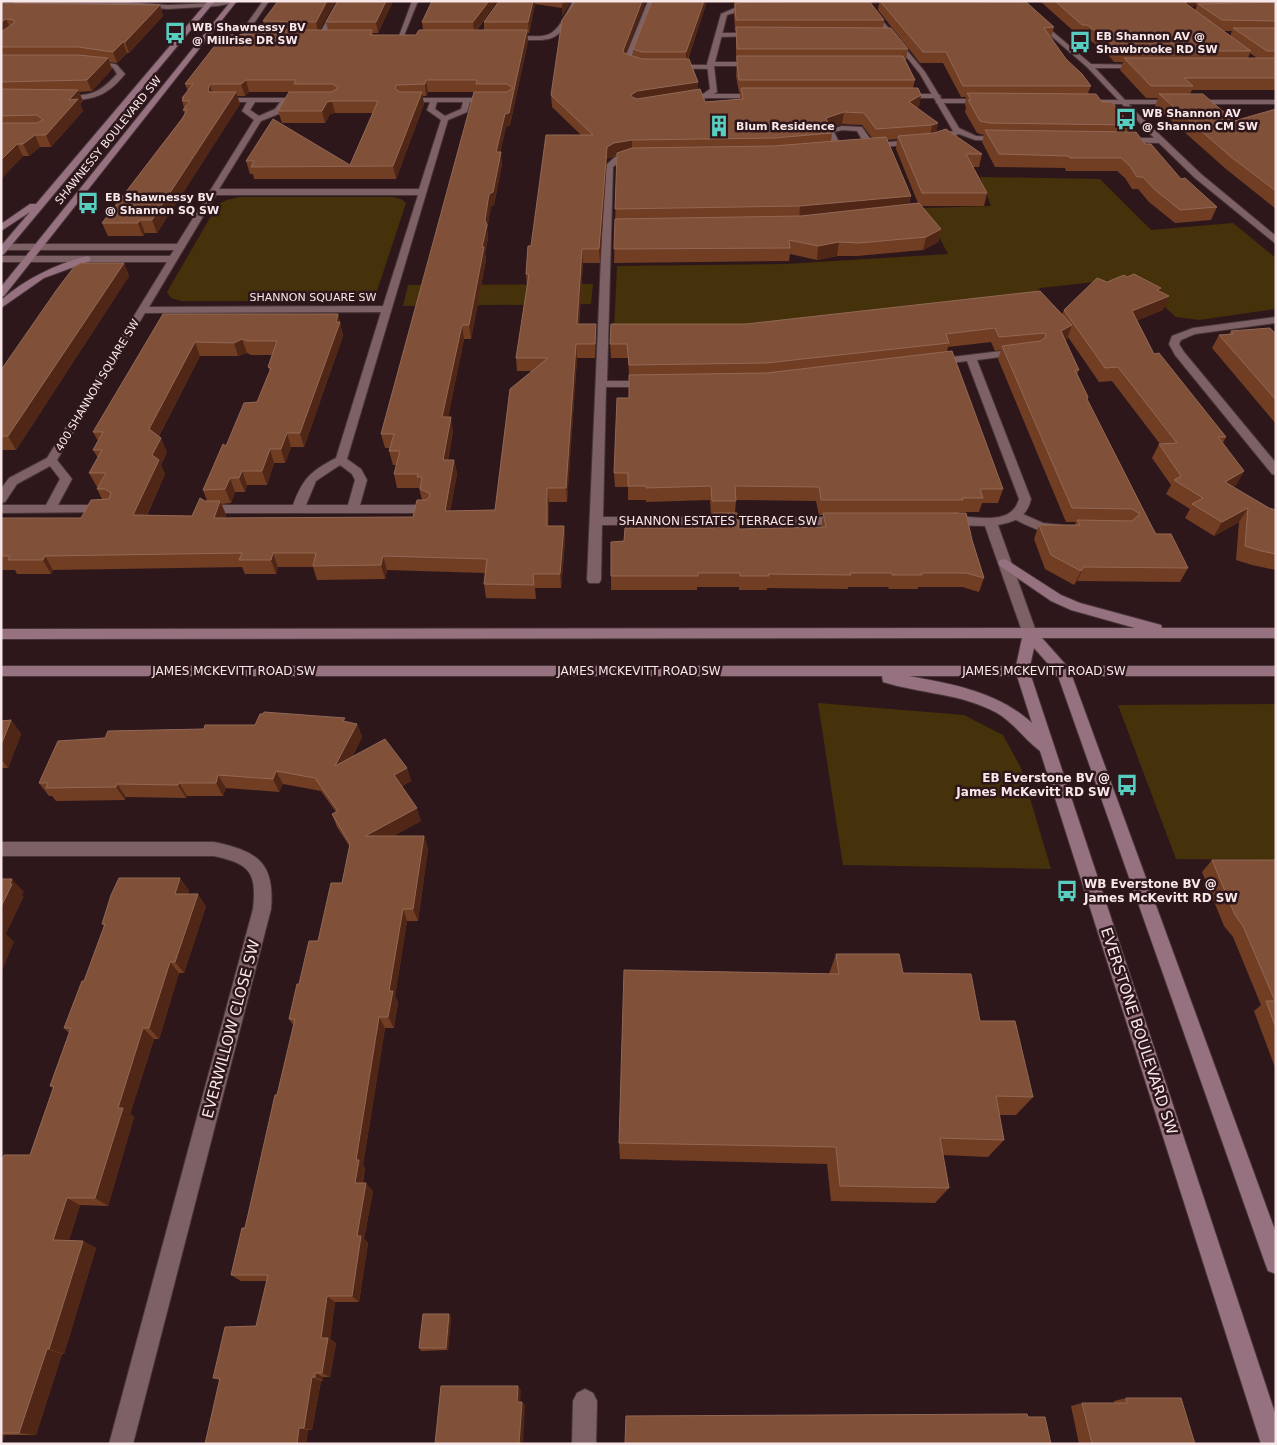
<svg xmlns="http://www.w3.org/2000/svg" width="1277" height="1445" viewBox="0 0 1277 1445" font-family="'DejaVu Sans',sans-serif">
<style>
.green{fill:#45310a}
.lines{fill:none;stroke-linecap:round;stroke-linejoin:round}
.lane-casing{stroke:#473538;stroke-width:2}
.street-casing{stroke:#473538;stroke-width:2}
.secondary-casing{stroke:#473538;stroke-width:2}
.lane{fill:#7d6164;fill-rule:evenodd}
.street{fill:#7d6164;fill-rule:evenodd}
.secondary{fill:#967180;fill-rule:evenodd}
.wall{fill:#713e24;fill-rule:evenodd}
.shaded-wall{fill:#502717}
.building{fill:#805039;stroke:#926855}
.labels{text-anchor:middle;stroke-width:5;stroke-linejoin:round;paint-order:stroke}
.far-poi-label{font-size:11px;font-weight:bold;fill:#f8e7e9;stroke:#2e171b;text-anchor:start}
.far-street-label{font-size:11px;fill:#f8e7e9;stroke:#2e171b}
.street-label{font-size:12px;fill:#f8e7e9;stroke:#2e171b}
.poi-label{font-size:12px;font-weight:bold;fill:#f8e7e9;stroke:#2e171b;text-anchor:end}
.near-street-label{font-size:15px;fill:#f8e7e9;stroke:#2e171b}
</style>
<rect width="100%" height="100%" fill="#2e171b"/>
<!-- green -->
<path class="green" d="M980,177L1100,179L1151,230L1233,223L1276,258V309L1199,320L1176,317L1132,278L1040,288L1033,296L755,327L614,329L617,266L785,264L948,254L924,208L991,206Z
M239,197H393L401,199L406,203L377,291L365,299L352,301H181L171,298L167,292L218,204L227,200Z
M593,284L591,304L403,306L408,285Z
M818,703L964,715L1003,735L1021,768L1051,869L843,865Z
M1276,704V860L1176,859L1118,705Z"/>
<g class="lines">
<!-- lane casing -->
<g class="lane-casing">
<path id="lane" d="M338,1H344L323,38L318,39L317,38Z
M648,1H654L630,60L632,63L642,67L639,69L627,65L624,60Z
M754,33L756,34V36L718,37L715,35L718,33Z
M113,65H117L125,74C110,93 96,100 72,100C66,99 61,100 56,97L60,95C88,96 97,96 117,74L112,66Z
M672,65H710L713,67L710,69L670,68L669,67Z
M702,94H761L765,96L761,98H702Z
M898,94H937L941,96L937,98H898Z
M936,99H984L988,101L984,103H936Z
M1089,100H1276V104H1092L1088,102Z
M1016,511L1043,523L1061,525L1063,528C1053,541 1023,523 1012,518L1010,515L1012,512Z"/>
</g>
<!-- street casing -->
<g class="street-casing">
<path id="street" d="M1,1H114L168,5L237,2L218,6L168,9L101,4L1,5Z
M263,1H269L248,32L251,34L268,37C260,42 247,39 241,32Z
M412,1H418L403,38L398,39Z
M573,1H579C557,45 556,41 508,39L505,37L508,35C552,37 552,42 573,1Z
M1015,1H1022L1039,20L1091,64L1144,65L1145,66L1142,68H1095L1139,115L1201,174L1276,236V244L1195,178L1159,143L1120,142L1119,140L1123,138H1154L1087,67L1035,22Z
M737,7H755L758,9C750,13 737,11 727,15L715,62H756L759,64L756,66H714L717,92L708,98L680,102V98L703,94L710,89L707,64L721,14Z
M871,7L925,72L959,128L976,136L1005,137V141L975,140L959,134L931,143L870,148H867L857,131L842,130L834,132L842,148L835,150L826,131L842,126L862,127L873,143L930,139L953,131L920,74L869,10V8Z
M90,61L115,64L118,66L115,68L88,64V62Z
M217,98H304L308,100L304,102H287L281,113L261,121L219,189H419L441,120L427,110L430,102H404L400,100L401,98H491L495,100L491,102H470L467,112L448,120L347,459L361,469L367,480L360,505H425L431,509L425,513H211L205,509L211,505H293C303,478 311,471 336,458L381,312L145,313L57,460L72,479L58,505H105L111,509L109,512L1,513V505H46L60,479L50,466L17,484L5,502L1,503V489L9,478L47,458L167,262H1V256H170L174,250H1V244H177L254,120L242,111L247,102H217ZM255,102H280L275,109L259,116L250,110ZM437,102H463L461,109L445,116L435,109ZM216,195H418L383,306L149,307ZM340,465L352,474L355,480L348,505H306L316,481Z
M635,154H638V158L621,161L613,167L607,381H648L653,384L648,387H606L603,517H842L848,521L842,525H602L601,580L599,583H589L587,580L605,166L615,157Z
M1276,317V323L1195,334L1181,340L1179,344L1184,352L1276,463V475L1272,474L1175,355L1169,344L1172,336L1193,328Z
M1019,349L1024,352L1023,354L977,360L1031,499C1027,517 1015,522 998,525L1037,634L1035,638H1025L1023,634L985,526L948,525L942,521C954,506 1009,535 1019,499L967,361L935,365L930,362L935,359Z
M1,842H214C257,851 275,862 271,909L133,1444H109L253,909C257,872 250,864 214,856H1Z
M585,1389L593,1393L597,1401L596,1444H572L573,1401L577,1393Z"/>
</g>
<!-- secondary casing -->
<g class="secondary-casing">
<path id="secondary" d="M208,1H215L4,254L1,255V246L30,212L1,231V224L30,204H36Z
M231,1H237L4,296L1,297V287Z
M87,256L90,257V261L44,278L1,308V300C27,278 54,265 87,256Z
M1005,559L1061,595L1080,603L1161,625L1162,628H1276V638H1042L1067,666H1276V676H1072L1276,1233V1274L1268,1271L1265,1263L1058,676H1031L1276,1416V1444H1261L1040,751C1025,740 1014,723 997,713C961,693 921,694 883,682L882,676H1V666H1016L1022,638L1,639V629L1135,628L1071,610L1051,601L1000,566L998,563L1000,560ZM1034,648L1050,666H1030ZM909,676H1017L1032,723C998,692 953,684 909,676Z"/>
</g>
<!-- lane -->
<use href="#lane" class="lane"/>
<!-- street -->
<use href="#street" class="street"/>
<!-- secondary -->
<use href="#secondary" class="secondary"/>
</g>
<!-- wall -->
<path class="wall" d="M1,1H13L14,3L160,5L163,16L129,53H127L117,63L109,62L112,69L92,91L79,92L83,101L80,104L83,111L51,147H40L29,156H23L1,179Z
M278,1H336L319,30H328L326,22L338,1H393L378,33H373V35H416L423,30L422,22L497,1L477,30H484V22L499,1H571L562,16V8L535,4L529,33H527L528,41L510,125L506,127L500,152L502,164L494,205L491,206L487,229L488,238L485,253L486,260L471,339H464L448,417L453,431L448,460H454L457,474L450,511L495,510L531,371H517L516,358L527,286L526,274L531,246L581,135L552,107L551,95L626,54L633,57V49L707,1L688,59L698,82L697,90L705,102L740,99V92H739L736,76L737,60H736V31H735L734,14L735,7H734V1H1004L1054,27L1051,38L1066,59L1091,86L1088,93L1102,102L1130,125L1128,132L1145,144L1181,179L1217,207L1211,220L1175,223L1149,202L1138,189H1132L1125,178L1117,171H1066L1065,168L995,167L982,142L984,135L977,133L965,112L966,108L965,105L966,97H961L943,63H920L878,10L879,3L871,4L884,20L883,28L908,49L906,60H905L915,80L913,88L921,95L919,106L917,108L938,123L936,132L982,154L979,167H973L987,193L984,206H921L941,229L938,242L923,250L857,256H837L817,260L790,254L789,261L614,263L617,155L607,159L600,263H583L579,324H596V337L595,358H577L567,502H549L548,526H564L565,541L561,588H535L536,599L486,598L484,584L485,573L387,570L385,579L317,580L313,567H278L276,574H245L242,567L53,570L51,574H17L15,570H1V518H81L102,499L97,489L98,487H97L89,473L98,458L93,450L98,441L93,432L163,314H338L343,336L304,447H291L285,463H274L267,485H247L245,492H235L231,503L222,504L226,515L225,518L413,517L422,500L419,488H397L394,474L396,465H393L389,451L390,448H385L381,434L476,92H428L426,96H422L424,104L396,179H254L253,174H250L246,161L350,165L373,113H335L330,114L325,123H282L278,111L296,92H249L245,96H237L240,104L157,233H145L143,236H108L102,223L185,114L183,110L184,109L182,98L188,91L185,84L227,39L253,34L265,30L263,21ZM842,124L862,125L872,138L831,141L832,133L830,128ZM897,139L896,149L918,203L909,204L911,196L887,140ZM247,353L251,355H272L268,367L270,371L257,402L226,446L203,490L207,501H205L192,516L147,515L165,474L161,465L167,452L159,436L200,356H238Z
M1040,1H1263L1262,2L1276,1V90H1192L1190,94L1234,121L1276,109V209L1226,169L1155,106L1158,98H1146L1120,70L1123,62H1114L1105,51L1084,36H1079ZM1196,5H1197L1195,10L1192,7ZM1224,31H1232L1230,36ZM1250,53L1257,58H1248Z
M124,263L129,276L16,450H2L1,451V370Z
M1107,282L1160,291L1163,310L1137,320L1154,354L1226,437L1223,443L1244,471L1236,485L1233,487L1269,508L1276,510V570L1252,565L1236,560L1239,522L1214,536L1185,518L1190,509L1166,494L1171,485L1152,458L1159,444H1160L1112,381L1099,382L1068,337L1067,339L1065,340L1079,370L1077,374L1087,399L1156,534L1188,568L1180,582L1077,581L1074,585L1045,569L1034,539L1039,525H1075L1076,522H1066L998,359L1001,350L995,351L991,342L948,347L947,352L1003,489L998,503H982L979,512H959V513L972,540L984,578L979,592L962,587H918V589H889L888,587H848V589L767,588V590H739V587H697V590H611V576L624,541L712,528L713,515H711L710,500L646,502V500H628V487H615L614,473L629,398V376L628,358H611L610,344L746,324L1062,314L1064,310ZM736,500L816,501L819,515H823L821,528L739,529L735,513Z
M1231,331L1276,334V424L1212,348L1219,335L1229,334Z
M11,720L21,734L8,768H1V721Z
M346,722L357,724L362,737L352,757L407,768L411,781L402,786L421,821L393,836H424L428,849L418,921H407L395,996L398,1002L394,1028H385L363,1165L365,1168L363,1183L373,1191L364,1239L368,1243L359,1302H335L330,1339L336,1343L330,1377H323V1381H321L312,1430H308L306,1444L219,1380L213,1378L256,1326L267,1281H241L231,1275L245,1228L294,1026L289,1019L299,984L342,883L350,847L337,827L332,814L336,812L321,791L283,784L279,792L226,788L223,796H187L186,798L126,797L125,800L56,801L52,796H49L39,783L105,738L255,725Z
M1212,860H1276V1070L1254,1011L1261,1005L1233,937L1224,926L1202,872Z
M189,890L188,894L206,906L184,973H179L159,1039H154L130,1114L134,1117L108,1206L80,1205L69,1240L83,1241L96,1248L64,1354H62L36,1435H5L1,1444V1162L30,1155L53,1088L50,1086L69,1033L64,1028L84,981L104,926L102,924Z
M836,954L903,973L980,1021L1033,1097L1016,1115H999L1004,1140L988,1157L943,1155L949,1188L935,1203L831,1201L827,1164L620,1159L619,1143L829,974Z
M449,1314L451,1317L448,1350L421,1351L419,1348Z
M1126,1398L1195,1444H1079L1071,1406L1082,1403H1114V1401Z"/>
<!-- shaded-wall -->
<path class="shaded-wall" d="M4,1H13L15,7L2,3Z
M327,1H336L318,33L316,22Z
M386,1H393L378,33L376,22Z
M489,1H497L474,33L473,22Z
M533,1H535V4L529,33L528,22Z
M564,1H571L562,16V5Z
M642,1H646L623,62V51Z
M704,1H707L686,63V52Z
M870,1H879V3L870,4Z
M1188,1H1197L1196,5L1181,13L1185,3Z
M160,5L163,16L129,53L125,42Z
M6,19L11,29L1,36V22Z
M527,30L528,41L510,125L506,127L498,164L496,152L505,114L509,113Z
M123,42L127,53L117,63L113,52Z
M108,58L112,69L92,91L87,80Z
M246,80L249,92L245,96L241,84Z
M426,80L428,92L426,96L425,84Z
M698,82L697,94L631,106V95L637,91Z
M210,84L213,96L208,90Z
M78,90L83,101L80,104L83,111L51,147L46,135L69,100Z
M236,92L240,104L157,233L152,220Z
M422,92L424,104L396,179L393,166Z
M921,95L919,106L907,114L909,102Z
M332,101L335,113L330,114L325,123L322,111L327,102Z
M844,112L842,124L824,130L826,118Z
M938,123L936,135L930,137L932,125Z
M35,135L40,147L29,156L23,144Z
M632,140V152L615,155L607,159L600,263L599,249L607,147L614,143Z
M17,144L23,156L1,179V160Z
M501,152L502,164L494,205L491,206L487,229L488,238L485,253L486,260L471,339L469,325L482,247L485,220L489,194Z
M911,196L908,208L799,219L800,206Z
M140,220L145,233L143,236L138,223Z
M941,229L938,242L923,250L926,237Z
M839,242L837,256L817,260L818,246Z
M582,249L583,263L578,337L577,324Z
M124,263L129,276L16,450L8,436Z
M1161,288L1156,301L1169,296L1163,310L1127,325L1132,311L1157,290Z
M338,314L343,336L304,447L300,433Z
M596,324V337L595,358V344Z
M462,325L464,339L445,431L442,417Z
M1072,325L1067,339L1056,345L1061,331Z
M242,339L247,353L238,356L234,343Z
M195,342L200,356L155,443L149,429Z
M576,344L577,358L567,502L566,488Z
M451,417L453,431L445,474L443,460Z
M287,433L291,447L285,463L281,449Z
M161,438L167,452L161,465L165,474L140,529L133,515L152,455Z
M270,449L274,463L267,485L262,471Z
M454,460L457,474L447,525L445,511Z
M242,471L247,485L245,492L239,478Z
M1244,471L1236,485L1217,496L1225,482Z
M230,478L235,492L231,503L225,489Z
M547,488L549,502L548,540L547,526Z
M220,501L226,515L220,532L214,518Z
M1248,508L1239,522L1214,536L1222,522Z
M564,526L565,541L561,588L560,574Z
M273,553L278,567L276,574L271,560Z
M45,556L53,570L51,574L43,560Z
M383,556L387,570L385,579L381,565Z
M1084,567L1077,581L1074,585L1081,571Z
M11,720L21,734L8,768L1,759V745Z
M357,724L362,737L340,779L335,766Z
M407,768L411,781L398,788L394,775Z
M276,771L283,784L279,792L273,779Z
M218,775L226,788L223,796L216,783Z
M179,783L187,796L186,798L178,785Z
M117,784L126,797L125,800L116,787Z
M417,808L421,821L370,849L365,836Z
M424,836L428,849L418,921L413,909Z
M180,878L189,890L184,906L175,894Z
M12,879L24,892L22,895L24,896L6,934L14,942L1,973V907Z
M198,894L206,906L184,973L175,962Z
M403,909L407,921L395,996L398,1002L394,1028L388,1017L389,991Z
M170,962L179,973L159,1039L149,1028Z
M379,1017L385,1028L363,1165L365,1168L361,1191L355,1183L356,1160Z
M143,1028L154,1039L130,1114L134,1117L108,1206L95,1198L118,1108Z
M366,1183L373,1191L364,1239L368,1243L359,1302L352,1296L357,1236Z
M67,1198L80,1205L67,1247L53,1240Z
M83,1241L96,1248L64,1354L49,1349Z
M327,1296L335,1302L330,1339L336,1343L330,1377L322,1373L321,1338Z
M449,1314L451,1317L448,1350L446,1348Z
M47,1349L62,1354L36,1435L19,1433Z
M315,1373L323,1377V1381L315,1377Z
M312,1377L321,1381L312,1430L304,1428Z
M518,1386L521,1390L520,1405L517,1402Z
M522,1402L525,1405L523,1444H519Z
M299,1428L308,1430L306,1444H297Z
M1,1435H5L2,1444H1Z"/>
<!-- building -->
<path class="building" d="M1,1H4L2,3L160,5L125,42H123L113,52L78,47H1V32L14,23V20L6,19L1,22Z
M278,1H327L316,22L263,21Z
M338,1H386L376,22H326Z
M432,1H489L473,22H422Z
M499,1H533L528,22H484Z
M575,1H642L623,51L624,53L642,59H689L698,82L637,91L631,95L632,97L637,99L700,89L705,102L743,99L741,88H918L921,95L909,102L938,123L932,125L876,129L864,113L844,112L826,118L832,133L774,138L632,140L614,143L607,147L599,249H582L577,324H596L595,344H576L566,488H547V526H564L560,574H533L534,585L484,584L487,559L383,556L381,565L313,566L316,553H273L271,560H239L242,553L45,556L43,560H8L10,556H1V518H81L91,500L109,499L111,493L105,489H97L106,473H89L102,450H93L103,432H93L163,314H338L336,322H340L300,433H287L281,449H270L262,471H242L239,478H230L225,489L203,490L223,444L226,446L244,403L257,402L271,368L268,367L277,341H247L242,339L234,343L195,342L149,429L161,438L152,455L159,460L133,515L192,516L200,498L205,501H220L214,518L413,517L417,500H426L430,496L429,493L420,489L422,477H417L418,474H394L400,451H389L394,434H381L474,92H507L513,88L507,84H476L477,80H426L425,84L396,85L395,89L400,92H422L393,166L251,167L254,161H246L273,119L350,165L378,101H332L327,102L322,111H278L289,92H332L338,88L333,84H294L296,80H246L241,84H210L208,90L209,92H236L152,220H140L138,223H102L182,119L187,110H183L190,101H182L184,98H182L193,84H185L220,39H227L230,35L253,34L256,30H372L370,35H416L419,30H527L509,113L505,114L496,152H501L493,192L489,194L485,220L487,225L482,247H484L469,325H462L442,417H451L443,460H454L445,511L495,510L510,389L548,358H516L529,274H526L528,246H531L546,135H593L551,95L562,20L573,5Z
M652,1H704L686,52H642L633,49Z
M869,1L884,20H736L735,4L743,2Z
M880,1L1026,2L1054,27L1044,28L1066,59L1082,74L1091,86H963L946,52H923Z
M1055,1H1188L1185,3L1251,51H1118L1108,40L1087,25H1082Z
M1276,2V21L1222,20L1198,4Z
M736,27L891,28L908,49H737Z
M1233,28H1276V51H1267Z
M1,55H78L108,58L87,80L1,82Z
M737,56H903L915,80H739L737,64Z
M1124,58H1276V78H1184L1193,86H1151Z
M1,89L78,90L69,100L78,99L46,135H35L23,144H17L1,160V123H37L43,120L37,115L1,116Z
M967,93L1096,94L1102,102H1112L1130,125L989,123L980,121L968,100H971Z
M1159,94H1203L1234,121L1276,109V191L1231,157Z
M946,129L982,154H966L987,193H922L898,136L934,133Z
M985,130L1136,132L1145,144H1151L1181,179L1185,178L1217,207L1180,210L1154,189L1143,177H1137L1130,166L1121,158H1070L1068,156L999,154Z
M886,137L911,196L800,206L615,209L617,153L632,148L774,146Z
M919,203L941,229L926,237L859,243L839,242L818,246L789,240L790,248L614,249L615,219L801,216Z
M81,263H124L8,436H1V370L58,288L74,267Z
M1134,274L1161,288L1157,290L1169,296L1132,311L1154,354L1159,353L1210,417L1226,437H1218L1244,471L1225,482L1269,508L1276,510V554L1261,551L1245,546L1248,508L1222,522L1192,504L1203,498L1174,480L1181,476L1159,444L1177,443L1118,367L1105,368L1064,310L1097,278L1107,282L1124,275L1127,277Z
M1040,291L1072,325L1061,331L1079,370H1075L1088,397L1087,399L1152,527L1156,534H1171L1188,568L1084,567L1081,571L1051,555L1039,525H1080L1077,520L1132,521L1140,514L1132,509L1072,508L1002,346L1040,341L1046,337L1045,333L999,337L995,328L946,334L949,343L766,363L629,365L627,344H610L611,324H746Z
M1270,328L1276,334V400L1219,335L1233,334L1231,331Z
M952,351L1003,489H980L983,498H962L963,500H821L819,487L735,486L736,501H712L711,486L646,488V486H628V473H614L617,398H629V375L767,373Z
M713,513H737L739,529L826,527L823,513H966L972,540L984,578L966,573H922V575H892V573H850L851,575L768,574L769,576H740V573H698V576H611V542L624,541L625,528H714Z
M264,712L345,718L343,721L357,724L335,766L385,739L407,768L394,775L417,808L365,836H424L413,909H403L389,991H393L388,1017H379L356,1160H359L355,1183H366L357,1236H361L352,1296H327L321,1338H328L322,1373H315V1377H312L304,1428H299L297,1444H205L220,1378H213L225,1327L256,1326L268,1275H231L242,1228H245L275,1095H277L295,1019H289L297,984H299L309,941H318L331,883H342L350,844L332,814L338,811L315,778L276,771L273,779L218,775L216,783H179L178,785L117,784L116,787L46,788L48,783H39L58,741L105,738L108,731L204,729L205,725H255L260,714H263Z
M11,720L1,745V721Z
M1212,860H1276V1028L1266,1001H1275L1243,926L1235,915Z
M119,878H180L175,894H198L175,962H170L149,1028H143L118,1108H123L95,1198H67L53,1240L83,1241L49,1349H47L19,1433H1V1162L4,1155H30L54,1086H50L71,1028H64L82,981H84L105,924H102L111,895Z
M1,879H12L10,884H12L1,907Z
M836,954H899L903,973L971,974L980,1021H1015L1033,1097L996,1096L1004,1140L940,1138L949,1188L840,1186L836,1147L619,1143L624,970L839,974Z
M423,1314H449L446,1348H419Z
M441,1386H518L517,1402H522L519,1444H435Z
M1126,1398H1181L1195,1444H1092L1082,1403H1127Z
M1027,1414L1028,1417H1045L1051,1444H625L626,1416Z"/>
<!-- icons -->
<defs>
<g id="bus-bare" transform="scale(1.725)"><path d="M-5-6H5V4H4V6H2V4H-2V6H-4V4H-5ZM-3.5-4V0h7V-4ZM-3.5 1.2v1.5H-2V1.2ZM2 1.2v1.5H3.5V1.2Z" fill="#58cec1" stroke="#2e171b" stroke-width="2.5" paint-order="stroke"/></g>
<g id="building-bare" transform="scale(1.725)"><path d="M-4-6H4V6H1V3H-1V6H-4ZM-2.5-4.3h1.7v1.8h-1.7ZM.8-4.3h1.7v1.8H.8ZM-2.5-1h1.7V.8h-1.7ZM.8-1h1.7V.8H.8Z" fill="#58cec1" stroke="#2e171b" stroke-width="2.5" paint-order="stroke"/></g>
</defs>
<g fill-rule="evenodd">
<use href="#bus-bare" x="175" y="33"/>
<use href="#bus-bare" x="1080" y="42"/>
<use href="#bus-bare" x="1126" y="119"/>
<use href="#building-bare" x="719" y="126"/>
<use href="#bus-bare" x="88" y="203"/>
<use href="#bus-bare" x="1127" y="785"/>
<use href="#bus-bare" x="1067" y="891"/>
</g>
<g class="labels">
<!-- far-poi labels -->
<g class="far-poi-label">
<text x="192" y="31">WB Shawnessy BV<tspan x="192" dy="13">@ Millrise DR SW</tspan></text>
<text x="1096" y="40">EB Shannon AV @<tspan x="1096" dy="13">Shawbrooke RD SW</tspan></text>
<text x="1142" y="117">WB Shannon AV<tspan x="1142" dy="13">@ Shannon CM SW</tspan></text>
<text x="736" y="130">Blum Residence</text>
<text x="105" y="201">EB Shawnessy BV<tspan x="105" dy="13">@ Shannon SQ SW</tspan></text>
</g>
<!-- far-street labels -->
<g class="far-street-label">
<text transform="translate(108 140) rotate(-51)" y="4">SHAWNESSY BOULEVARD SW</text>
<text x="313" y="301">SHANNON SQUARE SW</text>
<text transform="translate(97 385) rotate(-59)" y="4">400 SHANNON SQUARE SW</text>
</g>
<!-- street labels -->
<g class="street-label">
<text x="718" y="525">SHANNON ESTATES TERRACE SW</text>
<text x="234" y="675">JAMES MCKEVITT ROAD SW</text>
<text x="639" y="675">JAMES MCKEVITT ROAD SW</text>
<text x="1044" y="675">JAMES MCKEVITT ROAD SW</text>
</g>
<!-- poi labels -->
<g class="poi-label">
<text x="1110" y="782">EB Everstone BV @<tspan x="1110" dy="14">James McKevitt RD SW</tspan></text>
<text x="1084" y="888" text-anchor="start">WB Everstone BV @<tspan x="1084" dy="14">James McKevitt RD SW</tspan></text>
</g>
<!-- near-street labels -->
<g class="near-street-label">
<text transform="translate(231 1029) rotate(-75)" y="5">EVERWILLOW CLOSE SW</text>
<text transform="translate(1139 1031) rotate(72)" y="5">EVERSTONE BOULEVARD SW</text>
</g>
</g>
<!-- border -->
<rect width="1277" height="1445" fill="none" stroke="#f8e7e9" stroke-width="5"/>
</svg>
